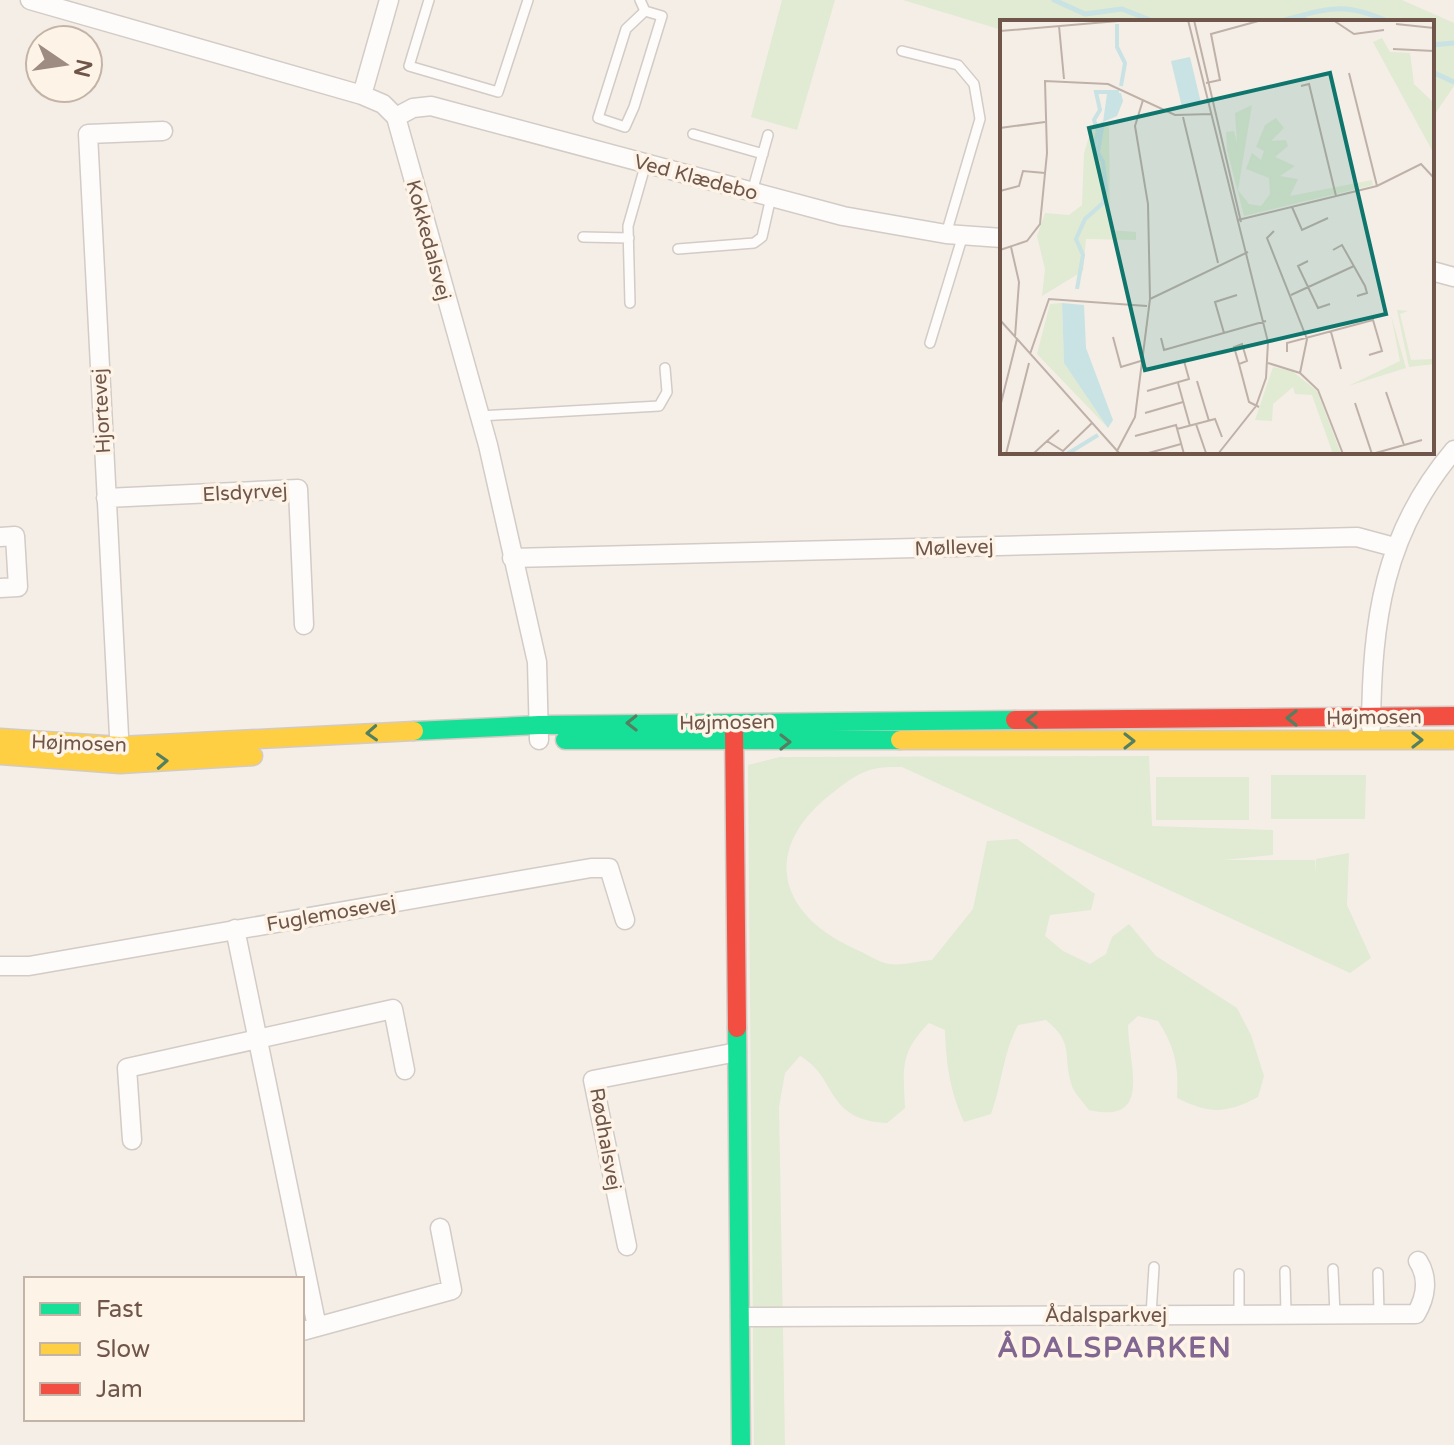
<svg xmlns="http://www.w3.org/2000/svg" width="1454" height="1445" viewBox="0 0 1454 1445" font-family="'Varela Round',sans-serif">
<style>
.green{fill:#e1ead2}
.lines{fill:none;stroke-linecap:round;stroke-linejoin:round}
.stream{stroke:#c9e2e3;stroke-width:5}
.lane-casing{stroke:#d3cbc5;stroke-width:12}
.street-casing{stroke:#d3cbc5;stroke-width:21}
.fast-casing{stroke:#d3cac4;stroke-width:21}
.slow-casing{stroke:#d3cac4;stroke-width:21}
.jam-casing{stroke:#d3cac4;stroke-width:21}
.lane{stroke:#fdfcfb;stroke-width:9}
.street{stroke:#fdfcfb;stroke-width:18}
.fast{stroke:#16e098;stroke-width:18}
.slow{stroke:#ffcf43;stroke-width:18}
.jam{stroke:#f24e42;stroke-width:18}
.oneway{stroke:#547f61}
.labels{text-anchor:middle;stroke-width:7;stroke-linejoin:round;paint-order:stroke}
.street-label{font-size:20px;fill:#6f554a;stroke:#fdf3e6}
.district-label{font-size:28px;font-weight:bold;letter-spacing:2px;fill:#816692;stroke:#fdf3e6}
.inset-river{fill:none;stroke:#c9e2e3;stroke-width:4}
.inset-road{fill:none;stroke:#bfb1a8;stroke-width:2}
.view{fill:#0f766e;fill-opacity:0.15;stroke:#0f766e;stroke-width:4}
.inset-edge{fill:none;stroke:#6f554a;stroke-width:4}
</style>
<rect width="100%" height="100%" fill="#f4eee7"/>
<!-- green -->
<path class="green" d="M782,0H835L797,130L751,117Z
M903,0H1402L1454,23V86L1435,114L1432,113V22H1002V30Z
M1149,756L1152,826L1273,830V855L1224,860H1315V874L1316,859L1349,853L1347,905L1371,958L1350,973L902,767C867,766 858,773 831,794C761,849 777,914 855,949C865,953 878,962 889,964C901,966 919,961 932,960L973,909L987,841L1017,839L1095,894L1091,910L1050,915L1045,936L1063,951L1090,964L1106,954L1112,937L1129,924L1156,956L1237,1008L1251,1035L1264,1076L1258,1097C1226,1114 1210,1114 1177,1098C1179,1067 1175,1047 1158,1021L1138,1016L1128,1025C1128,1064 1154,1125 1089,1110C1083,1102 1073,1092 1071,1083C1063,1053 1074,1043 1046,1020L1018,1025C1003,1053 1002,1084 991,1114L964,1122C950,1091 946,1064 945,1030L929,1023C900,1052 903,1068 905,1108L887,1123C824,1120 838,1077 800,1056L785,1073L779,1107L785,1445H754L748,765L780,757Z
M1271,775H1366L1365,819H1271Z
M1156,777H1249V820H1156Z"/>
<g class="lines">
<!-- stream -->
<path class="stream" d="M1054,0L1085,14L1122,9L1155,22
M1301,16L1308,22
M1278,22C1327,9 1342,0 1389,22
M1432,45L1454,43
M1432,72L1454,82"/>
<!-- lane casing -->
<g class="lane-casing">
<path id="lane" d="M429,0L409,66L498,92L528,0
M640,0L645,11L662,16L634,107L625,127L598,118L626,29L645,11
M902,51L958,65L974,84L980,119L946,234
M693,134L763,154
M752,192L768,135
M583,237L629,238
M678,249L754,243L762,237L771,197
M630,303L628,226L646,163
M930,343L963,235
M479,416L659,406L667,392L665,368
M1333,1269L1335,1314
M1285,1271L1286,1314
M1378,1273L1379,1314
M1239,1274V1314
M1151,1315L1154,1267"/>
</g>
<!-- street casing -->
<g class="street-casing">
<path id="street" d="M30,0L362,95L383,104L396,117L488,445L537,662L539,740
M362,95L389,0
M396,117L413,108L431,106L843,216L946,234L1002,238
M1432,271L1454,277
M106,498L298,489L304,625
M0,537L15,536L18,587L0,588
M512,558L1357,537L1394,547
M1371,727C1372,621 1383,534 1454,450
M120,755L88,134L163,131
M235,929L317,1327
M0,966H29L591,868H609L625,920
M132,1140L127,1068L393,1009L405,1070
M627,1246L593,1080L737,1052
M740,1317L1416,1314C1426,1297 1429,1278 1418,1261
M302,1331L452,1290L440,1228"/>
</g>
<!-- fast casing -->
<g class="fast-casing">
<path id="fast" d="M414,731L539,725L1015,720
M565,740H900
M737,1028L741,1445"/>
</g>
<!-- slow casing -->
<g class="slow-casing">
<path id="slow" d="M0,738L120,746L414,731
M900,740H1454
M0,755L120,764L253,756"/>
</g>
<!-- jam casing -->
<g class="jam-casing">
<path id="jam" d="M1015,720L1454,716
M734,727L737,1028"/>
</g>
<!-- lane -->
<use href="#lane" class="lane"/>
<!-- street -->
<use href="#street" class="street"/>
<!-- fast -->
<use href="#fast" class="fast"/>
<!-- slow -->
<use href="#slow" class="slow"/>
<!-- jam -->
<use href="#jam" class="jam"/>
</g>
<!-- one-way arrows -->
<defs><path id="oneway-chevron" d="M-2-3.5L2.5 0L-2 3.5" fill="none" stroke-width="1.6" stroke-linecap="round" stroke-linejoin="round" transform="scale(2)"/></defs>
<g class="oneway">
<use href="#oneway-chevron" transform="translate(1292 718) rotate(180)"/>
<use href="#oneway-chevron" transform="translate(1032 720) rotate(180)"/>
<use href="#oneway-chevron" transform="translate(632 723) rotate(179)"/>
<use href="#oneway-chevron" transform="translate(372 733) rotate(177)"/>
<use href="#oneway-chevron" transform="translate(1417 740)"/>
<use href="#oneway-chevron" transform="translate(1129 741)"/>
<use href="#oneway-chevron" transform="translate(785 742)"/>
<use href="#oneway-chevron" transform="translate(162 761) rotate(-3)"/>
</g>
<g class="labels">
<!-- street labels -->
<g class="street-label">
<text transform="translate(696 177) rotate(15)" y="7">Ved Klædebo</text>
<text transform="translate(429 240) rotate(75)" y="7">Kokkedalsvej</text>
<text transform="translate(101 411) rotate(-93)" y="7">Hjortevej</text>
<text transform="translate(245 492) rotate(-3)" y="7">Elsdyrvej</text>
<text transform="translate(954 547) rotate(-2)" y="7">Møllevej</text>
<text transform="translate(1374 717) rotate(-1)" y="7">Højmosen</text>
<text transform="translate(727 722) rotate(-1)" y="7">Højmosen</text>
<text transform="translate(79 743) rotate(2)" y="7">Højmosen</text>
<text transform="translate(331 913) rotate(-10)" y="7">Fuglemosevej</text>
<text transform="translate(606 1139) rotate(80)" y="7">Rødhalsvej</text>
<text x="1106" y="1322">Ådalsparkvej</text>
</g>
<!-- district labels -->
<g class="district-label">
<text x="1115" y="1357">ÅDALSPARKEN</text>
</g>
</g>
<!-- overview -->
<g transform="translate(1000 20)">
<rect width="434" height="434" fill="#f4eee7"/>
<path d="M382,18L390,32L410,33L414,64L434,83V134L373,22ZM252,85L238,170L249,184L261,186L270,174L269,158L246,149L252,133L261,140L264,131L256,127L265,105L276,98L284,108L271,121L286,120L288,126L275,137L295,146L280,156L298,159L290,176L372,160L373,165L244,196L227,130L226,112L234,111L237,123L235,93ZM94,101L109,107L110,210L136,212V220L86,219L83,251L42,276L45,249L37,216L45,193L69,195L82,185L84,133ZM62,283L64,343L108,408L37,334L50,284ZM397,290L408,291L400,294L411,340L434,339V344L409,347ZM391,295L406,348L348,366L400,341ZM273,347L292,351L317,371L341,434H333L312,375L295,374L293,367L273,384L272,401L255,400Z" fill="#e1ead2"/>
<path d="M190,37L201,83L182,87L171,41ZM107,74L121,73L123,81L117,96L103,102ZM62,283L84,285L86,328L113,400L108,408L64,343Z" fill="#c9e2e3"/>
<path class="inset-river" d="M117,4V27L125,43L121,66M98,132L103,102M77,269L83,235L76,219L85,199L103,183L106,169L103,142L94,126L98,111L94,100L100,90L96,72H119M67,434L98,415"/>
<path class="inset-road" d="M188,0L268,322L266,358L256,386L218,434M194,0L241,202M333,0L354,14L384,10M396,4L434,8M59,6L64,59M0,11L130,0M393,29L434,31M349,53L377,166M206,63L220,60L211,14L262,0M301,66L309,64L336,176M143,80L135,106L148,184L150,279M183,97L218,243M0,108L45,102M0,171L19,166L23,151L45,153M292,187L302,210L328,198M238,200L377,166L421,144L434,158M274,211L267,218L307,319L300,353M11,227L19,262L15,317M0,230L27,221L40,204L47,133L45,61L108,64L175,95L212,94M333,230L342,225L365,266L367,273L357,276M308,241L298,246L318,288L330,284M291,275L354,246M0,300L120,434M331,312L341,349M224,313L215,282L237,275M113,317L121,347L144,340M161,318L164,330L266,301M287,332V323L373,300L382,331L369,335M30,334L49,279L147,286M268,343L300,353L318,370L343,434M239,344L234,327L242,324L247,341L239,344L249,382L259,387M197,361L209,401M178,363L190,406M147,371L189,359L184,341M386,372L404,425M355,383L372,434L422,420M0,387L17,319M145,393L183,382M196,404L206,433M177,409L215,399L222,417M135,416L176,405L184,434M47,421L63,431L92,403M117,431L135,397L150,279L248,232M6,434L29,343M33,434L59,410M145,434L181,424"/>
<path class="view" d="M330,53L386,294L145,350L89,108Z"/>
<rect width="434" height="434" class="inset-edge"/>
</g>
<!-- legend -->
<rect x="24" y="1277" width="280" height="144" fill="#fdf3e6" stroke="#c4b4a8" stroke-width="2"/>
<rect x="40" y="1303" width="40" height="12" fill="#16e098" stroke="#c4b4a8" stroke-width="2"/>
<text x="96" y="1317" font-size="24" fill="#6f554a">Fast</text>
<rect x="40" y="1343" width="40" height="12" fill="#ffcf43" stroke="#c4b4a8" stroke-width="2"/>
<text x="96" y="1357" font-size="24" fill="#6f554a">Slow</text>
<rect x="40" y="1383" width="40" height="12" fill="#f24e42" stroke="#c4b4a8" stroke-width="2"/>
<text x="96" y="1397" font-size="24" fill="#6f554a">Jam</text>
<!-- north arrow -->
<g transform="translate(64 64) rotate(103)"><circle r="38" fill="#fdf3e6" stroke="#c4b4a8" stroke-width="2"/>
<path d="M0-6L14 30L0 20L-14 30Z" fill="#9e8b81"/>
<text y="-12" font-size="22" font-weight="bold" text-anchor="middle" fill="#6f554a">N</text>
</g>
</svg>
